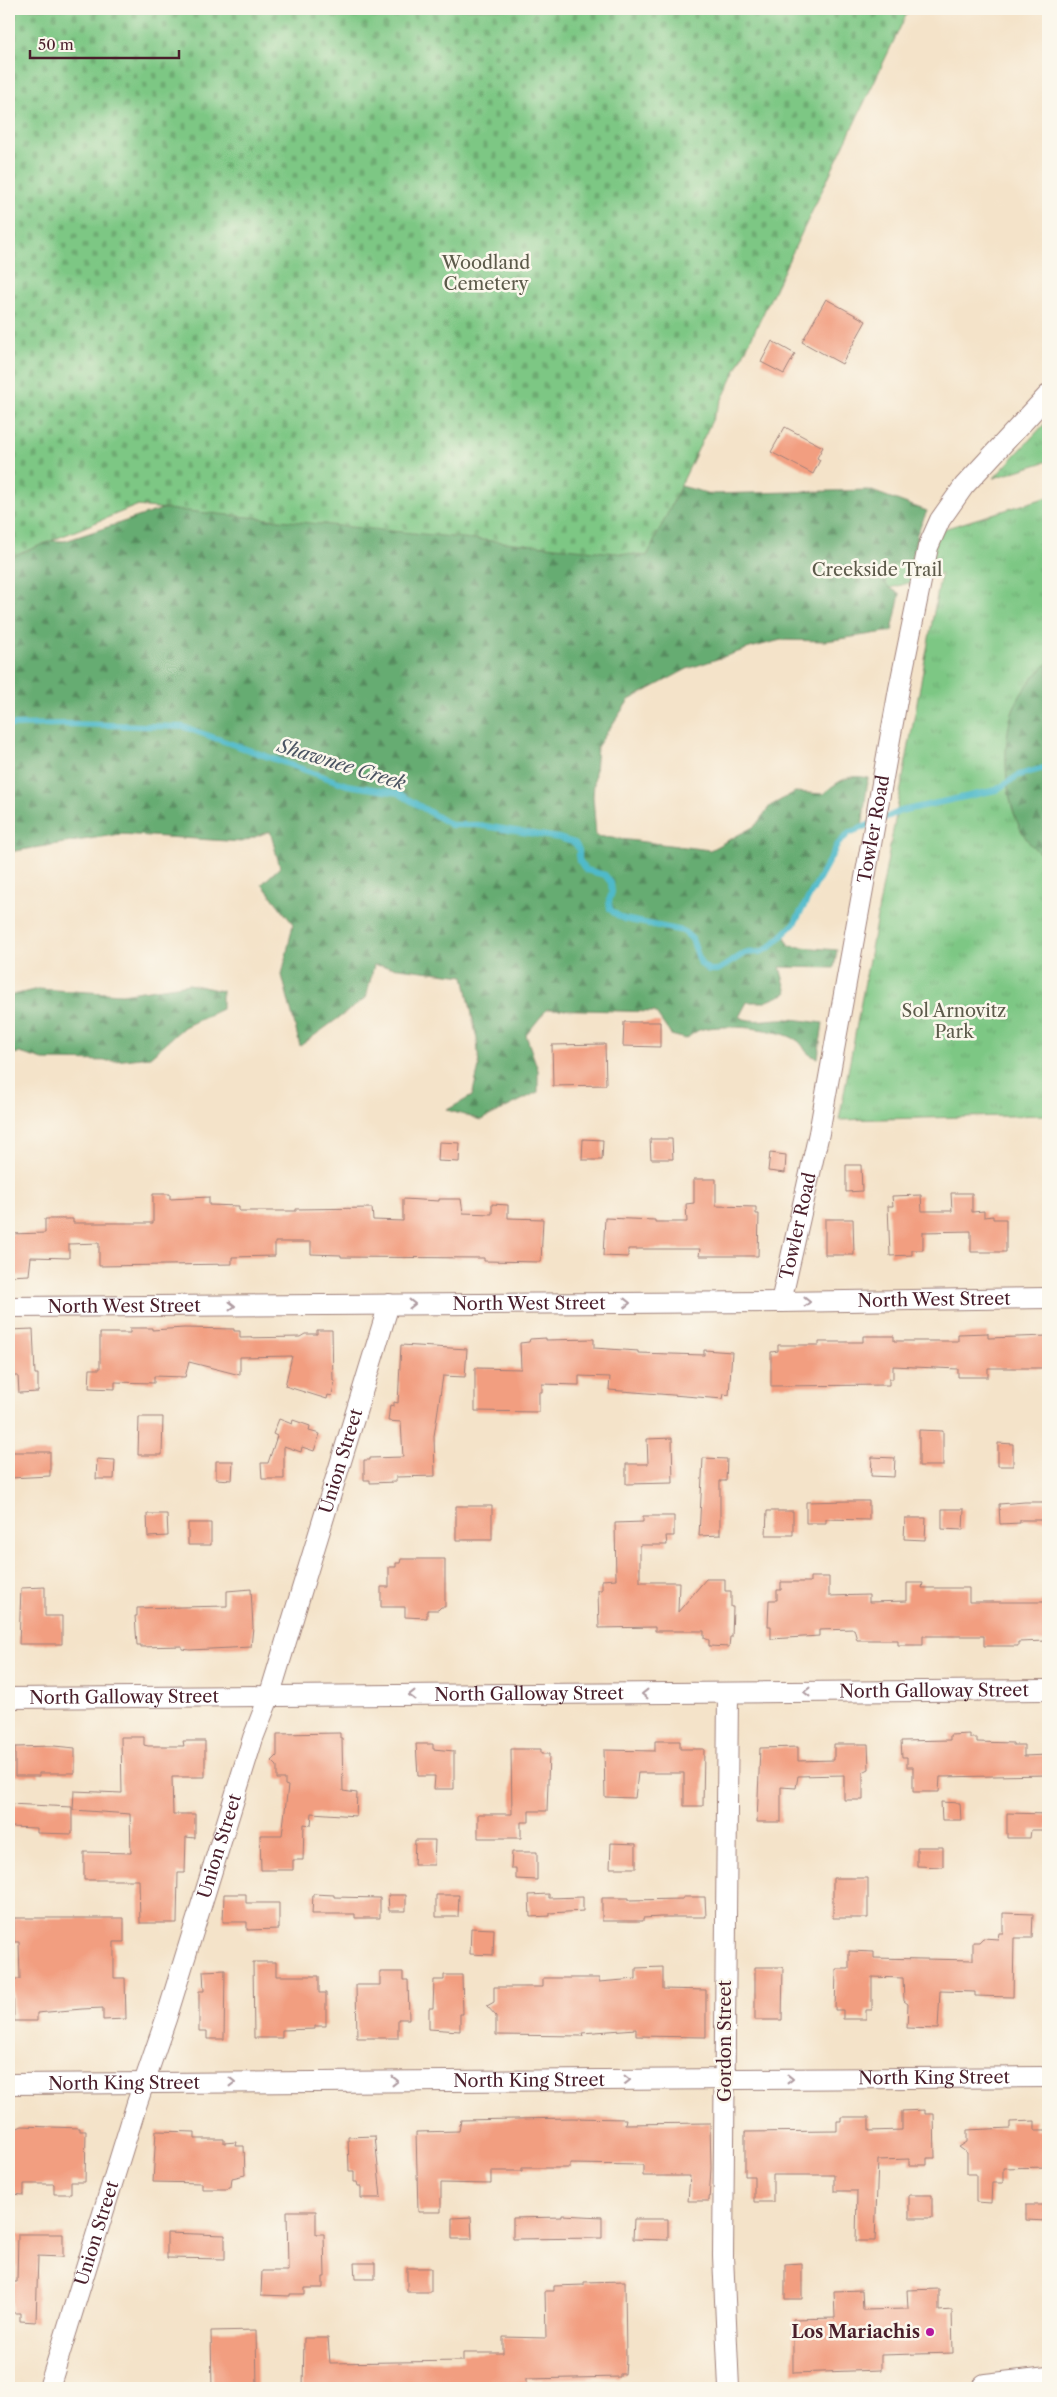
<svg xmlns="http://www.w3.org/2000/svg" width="1057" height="2397" viewBox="0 0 1057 2397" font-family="'Libre Caslon Text',serif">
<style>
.grass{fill:url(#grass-tufts);stroke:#647358}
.forest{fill:url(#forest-firs);stroke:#58664e}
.cemetery{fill:url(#cemetery-stones);stroke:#647358}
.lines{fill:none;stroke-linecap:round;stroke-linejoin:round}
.stream{stroke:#4fbaca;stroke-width:6}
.building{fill:#f29e80}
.minor-casing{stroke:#9f817a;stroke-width:22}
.trunk-casing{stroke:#9f817a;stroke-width:30}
.minor{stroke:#fff;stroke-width:20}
.trunk{stroke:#fff;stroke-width:28}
.oneway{stroke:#ae9aa0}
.poi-dot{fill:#b5179e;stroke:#fbf7ec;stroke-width:2}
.labels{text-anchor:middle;stroke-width:5;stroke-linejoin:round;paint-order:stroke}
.park-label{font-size:18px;fill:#5c5a4a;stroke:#fbf7ec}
.street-label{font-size:18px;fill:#4a1f2b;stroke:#fbf7ec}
.poi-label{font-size:18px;font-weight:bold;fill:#4a1f2b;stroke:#fbf7ec;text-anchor:end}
.water-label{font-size:19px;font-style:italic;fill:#4c5563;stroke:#fbf7ec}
</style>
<defs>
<pattern id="grass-tufts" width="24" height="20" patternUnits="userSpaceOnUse" patternTransform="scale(1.25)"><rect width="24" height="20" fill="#7dc784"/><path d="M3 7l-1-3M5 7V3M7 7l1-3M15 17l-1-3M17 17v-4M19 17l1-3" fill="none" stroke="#6eaa72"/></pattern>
<pattern id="forest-firs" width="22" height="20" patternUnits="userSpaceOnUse" patternTransform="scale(1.25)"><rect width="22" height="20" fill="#66ac72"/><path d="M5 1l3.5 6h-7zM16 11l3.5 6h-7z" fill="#568b5e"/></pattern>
<pattern id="cemetery-stones" width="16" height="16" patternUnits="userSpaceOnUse" patternTransform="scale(1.25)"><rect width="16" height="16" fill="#7dc784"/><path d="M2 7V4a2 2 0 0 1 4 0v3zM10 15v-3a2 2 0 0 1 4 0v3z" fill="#6eaa72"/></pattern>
</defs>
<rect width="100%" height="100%" fill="#fbf7ec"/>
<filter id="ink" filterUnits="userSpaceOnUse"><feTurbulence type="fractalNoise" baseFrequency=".02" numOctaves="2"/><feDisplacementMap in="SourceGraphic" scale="10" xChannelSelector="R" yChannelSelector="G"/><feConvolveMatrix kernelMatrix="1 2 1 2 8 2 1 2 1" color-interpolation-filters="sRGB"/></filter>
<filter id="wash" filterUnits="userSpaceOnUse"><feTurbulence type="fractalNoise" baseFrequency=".0096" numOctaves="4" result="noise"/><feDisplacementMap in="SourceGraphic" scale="20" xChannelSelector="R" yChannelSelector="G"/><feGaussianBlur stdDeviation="1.12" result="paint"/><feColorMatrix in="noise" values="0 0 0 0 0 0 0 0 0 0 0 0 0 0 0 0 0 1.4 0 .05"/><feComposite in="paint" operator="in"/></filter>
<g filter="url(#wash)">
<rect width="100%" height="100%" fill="#f4e3c9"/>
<!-- grass -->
<path class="grass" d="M1048,420V461L994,478Z
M1048,497V1115L839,1120L941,574L880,591L9,661L914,538Z"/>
<!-- forest -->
<path class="forest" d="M681,486L711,494L869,490L927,511L917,534L910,560L881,568L887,586L900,594L892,631L826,641L781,640L750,648L687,669L629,700L597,747L593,796L596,836L710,850L755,826L770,806L795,792L823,794C837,782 849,773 868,778L862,828L849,833L838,844L794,924L784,935L790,946L837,950L834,968L780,967L787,993L765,1002H747L739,1017C754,1024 770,1018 787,1019C799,1019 811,1022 823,1023L818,1058C802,1053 808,1050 798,1041C781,1028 723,1024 703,1029C697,1030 691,1035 686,1039L671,1035L655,1012L547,1009L526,1035L538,1070V1092L481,1120L447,1110L472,1096L479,1067L477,1039L464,976L374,965L366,998L300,1046L282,975L293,924L262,884L280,867L270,831L242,842L120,834L9,852V543L29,540L65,541L162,509L202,501L671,489Z
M1048,663V858C1004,837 998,749 1014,708C1021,691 1034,675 1048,663Z
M189,984L222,991V1009L184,1027L150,1057L115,1061L43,1060L20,1053L9,1054V996L38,989L122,994Z"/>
<!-- cemetery -->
<path class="cemetery" d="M9,9H909L647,556L136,506L9,558Z"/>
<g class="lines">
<!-- stream -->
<path class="stream" d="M9,725L67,724L184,727L347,785L398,793L451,825H478L559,838L575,843L579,850V860L586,870L605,875L611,883L612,892L609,901L610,909L614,913L624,919L683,931L692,939L701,964L709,970H718L745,953L761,952L770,947L794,924L838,844L849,833L871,824
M880,820L901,811L996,790L1019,775L1048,767"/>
</g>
<g id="blocks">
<!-- building -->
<path class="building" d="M826,299L866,321L842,364L802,342Z
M772,341L795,354L784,374L761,362Z
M785,427L823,447L817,458L820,460L813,474L771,452Z
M624,1022H660V1047L623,1046Z
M605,1044L606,1085L553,1086L552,1045Z
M583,1139L603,1140L602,1160H582Z
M650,1139H672L673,1159H651Z
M439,1142L460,1143L459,1162L438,1161Z
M770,1153L786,1155L785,1173L768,1171Z
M846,1165H861L862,1191L846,1192Z
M694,1179H716V1206L756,1207V1214H759L758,1256H699L700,1249H628V1257L603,1256L605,1218L655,1220V1222H687L686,1204L694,1203Z
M951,1193H972V1212L984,1211V1217L993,1216V1219H1006V1252H971V1231L923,1232V1250H912V1255L890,1256L888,1206H893L892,1196L921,1195L922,1211H952Z
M153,1194H170V1199L209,1197V1205L239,1206V1211H296V1209L372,1208L373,1220L403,1221V1199L439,1201V1199H461L463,1213L492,1214V1204L508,1205V1218L543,1219L541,1262L484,1261V1258L341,1257V1255L311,1254V1242H275V1256L232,1257V1264L99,1266V1243L69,1244V1258L31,1257L29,1275L9,1276V1234L45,1233V1219H73V1223H153Z
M825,1219H853L854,1255H825Z
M130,1328H152V1330L184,1328L234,1329V1331H240V1338L300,1337L305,1334H317V1330H332L333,1381H335L332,1396L328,1395L327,1399L285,1386L292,1356L240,1357V1375L189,1362L185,1377L154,1376V1383L115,1382V1389L89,1388L90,1369H100V1333H130Z
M33,1329L35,1374H38V1392L19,1393L18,1376H9V1330Z
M988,1333V1338L1048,1336V1368H988V1377H958V1369L893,1366V1379H889V1385L771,1386V1352L778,1351V1345H819V1342H863V1336H894V1341H958V1334Z
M546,1338V1340L594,1339V1348L638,1351V1353L704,1355V1350L732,1352L729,1395L724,1394L723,1399L609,1390L610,1377L579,1376V1385L542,1384V1392H539V1412L475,1411V1368L521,1369L520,1343L529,1342L530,1339Z
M401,1345L467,1349L465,1377L443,1376L434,1436L435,1476L396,1477V1482L370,1483V1480H364V1460H370V1458L403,1457L401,1422L388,1421L390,1405L394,1406V1402L398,1403Z
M139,1417H163L162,1455H138Z
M279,1419L292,1424L293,1420L310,1426L309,1431L320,1434L314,1451L302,1447L301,1452L284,1446V1479H262L261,1463H268L277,1436L273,1434Z
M919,1430L943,1431V1466H919Z
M672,1438L673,1483L626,1484V1464H648L647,1439Z
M998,1443L1013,1444V1466H998Z
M9,1452H50V1476L9,1478Z
M872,1457L895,1458L894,1477L871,1476Z
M703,1458L727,1459L726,1481H720V1535L699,1536Z
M97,1459L115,1460L114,1479H96Z
M216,1461H233L232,1480L216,1479Z
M849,1501H869V1520L826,1519V1523H806V1502Z
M1025,1502H1046L1045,1520H1020V1523L1000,1524L999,1504Z
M456,1506H492V1540H456Z
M942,1509H964L963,1530L942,1529Z
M767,1511H793V1535H766Z
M147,1514H167L168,1536L148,1537Z
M643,1516H674V1536H666L667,1545H640V1582H679L678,1612L706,1579H725V1591H731V1607H733L732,1637H730L729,1647L709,1646V1640L704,1638V1631H655V1627L599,1628L598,1590H602V1580L616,1579L615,1523L643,1522Z
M905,1518H926L925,1540L904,1539Z
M188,1523H211V1545H188Z
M401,1559H445V1607H441L438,1610H427V1618L405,1617V1607H381V1587H389V1567H396V1563H400Z
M810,1577H829V1596L869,1595V1602L907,1601V1583H923L922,1588H969V1602H1048V1641L1018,1642V1646H984V1636H923V1645H898V1640H857L854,1629L819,1630V1636L771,1639V1626H768L769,1600H777V1590H781V1582H810Z
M45,1587V1616H62V1644H19L21,1588Z
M251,1589L253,1627L251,1647L190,1650L182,1649V1646L141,1647V1645H137L135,1616H137V1608L227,1606V1591Z
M340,1733V1738H342L343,1791L357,1793L356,1816L312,1813L311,1825L304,1824L303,1860H293V1870H261L260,1835H282L288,1786L285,1785V1779H277V1766L272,1761L277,1756V1734Z
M970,1734V1738H977V1742L1013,1743V1745H1024V1756L1048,1755V1775L940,1777L939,1792H913V1767H907V1757H902L901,1741L950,1740V1735Z
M121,1737H144V1745L148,1746H184L183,1741H205V1777H172L173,1814H195V1838L186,1837L185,1873H178L177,1923H140L139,1880H84V1852L131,1853L130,1814L73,1810L74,1791L122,1793Z
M655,1741H680V1749H704L703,1806H684V1773H638L635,1798L605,1797L604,1750L655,1751Z
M416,1744H433V1749L454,1751V1789H434L435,1776H418Z
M834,1744H868L869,1769L863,1772V1800H844V1775L798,1776L796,1788L781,1787V1822H757L760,1748L798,1747V1761L834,1760Z
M54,1746L75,1748V1773H39V1776H15V1747Z
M511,1749H541V1754H549L547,1811H529V1822H521V1838H478V1814H512Z
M941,1802L960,1803L961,1820H942Z
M9,1804L72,1807V1834L37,1833V1828L9,1827Z
M1007,1813L1048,1814V1830H1031L1030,1838H1007Z
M415,1840H435L434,1865H414Z
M611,1843L636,1844V1868H610Z
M917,1847H943V1867L917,1866Z
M512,1852H537V1880L516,1879V1868H511Z
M833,1878H868V1918H833Z
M224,1894H246V1903H279V1929L247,1930V1922H223Z
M313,1894L334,1895V1897L380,1898V1918H355V1914H312Z
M549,1894V1898L583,1897V1911L550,1913V1916L530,1917L529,1895Z
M388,1895H406V1911H389Z
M436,1895H459L458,1917H436Z
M683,1897H705L706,1917H661L643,1918V1921H602V1898H628V1900L683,1899Z
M1003,1913L1033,1914L1032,1938H1014L1013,1997L975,1996V1992L940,1991L938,2029L907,2028L908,2004L904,2001L903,1978L872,1977V2010H866V2019H843V2010H835L836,1969H849V1951L874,1952V1958L973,1960V1942H979L983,1938L998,1939L999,1933H1003Z
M14,1918H124V1942H114V1978H125L126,2019L103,2020V2008L82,2009L37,2013V2021H14L13,1979H20L19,1942H14Z
M471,1928L494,1929L493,1955L470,1954Z
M253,1962H276V1976H319V1993H326V2026H315V2029L282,2030V2038H254Z
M663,1967V1989L706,1990V2037L636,2036V2029L582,2033L583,2036L496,2035V2016L487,2006L494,2002V1987H543V1978H599V1982L636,1979V1968Z
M755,1967H783L782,2020H755Z
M225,1970L224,2039H207V2031H199V1991H204L203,1971Z
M380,1972H403V1980H408L409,2019H398V2038H357L356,1985H380Z
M444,1975H462L463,2014H460V2031L429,2029V2008H433L434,1980H444Z
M925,2110V2114H934L935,2158H927V2165H909V2159L878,2160L875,2241H856L857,2191H834V2175H773V2202H754V2176H745V2132L837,2131V2121H841V2117H869V2131L902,2130V2111Z
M571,2118L626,2119L625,2124L710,2123L711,2168L709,2201H688L690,2176H643V2165L570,2164V2168H522V2171H491V2184L441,2183V2212H418L416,2132L459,2131L461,2120Z
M1035,2121V2130H1048V2167L1003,2168V2183H992L991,2203L976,2202V2174H967V2153L959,2147L967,2142V2130L1010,2128V2122Z
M22,2126L80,2128V2131H86L85,2182H71V2194H54V2184H24V2195L9,2194V2132Z
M156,2131L195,2132V2139H224V2143L236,2142L235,2146H244L245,2175L232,2178L231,2187H228V2189H202V2183L153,2182Z
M375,2136L381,2198H361V2186H358L357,2182H354V2171H349L348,2137Z
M909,2195H932V2218H909Z
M1026,2205H1048L1047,2221L1026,2220Z
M287,2211H316V2234H324L325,2277H323V2288H305V2294H290V2296L261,2295L262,2271H288Z
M562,2215L602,2217V2238L513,2239V2218L562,2217Z
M471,2217L472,2239H452V2218Z
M634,2219H668V2240L633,2239Z
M167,2233L225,2235V2259L167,2258Z
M18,2234H63V2257L38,2256L36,2322L20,2321V2313H12V2282H17Z
M354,2263H375V2279H355Z
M802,2263V2299H785V2264Z
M407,2268H431V2292H407Z
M625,2281L626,2360L625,2374H620V2377L526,2379V2387L486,2386V2388H303L304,2338H328L330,2363L463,2361V2353H503V2337L546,2338L545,2291H554V2286L584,2285V2282Z
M939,2289V2311L952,2310L953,2353L881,2355V2370L793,2373V2319L835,2318L834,2291L862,2290L863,2310L908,2309L907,2290Z
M256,2330L257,2388H212L211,2331Z"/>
</g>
</g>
<g filter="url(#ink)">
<use href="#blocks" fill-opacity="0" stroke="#9f817a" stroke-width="1"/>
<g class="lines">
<!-- minor casing -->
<g class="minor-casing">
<g id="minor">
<path id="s1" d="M781,1302L819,1133L899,689L928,547L940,520L964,486L1048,395"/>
<path id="s2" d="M9,1307L781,1302L1048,1298"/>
<path d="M728,1693L723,2256L729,2388"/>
<path id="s3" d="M9,1698L1048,1690"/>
<path id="s4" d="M9,2084L1048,2077"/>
<path id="s5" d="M49,2388L137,2103L166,2019L253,1738L269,1697L389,1304"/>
</g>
</g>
<!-- trunk casing -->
<g class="trunk-casing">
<path id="trunk" d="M986,2388L1048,2381"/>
</g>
<!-- minor -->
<use href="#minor" class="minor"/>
<!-- trunk -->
<use href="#trunk" class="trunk"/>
</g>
<!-- one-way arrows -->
<defs><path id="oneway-chevron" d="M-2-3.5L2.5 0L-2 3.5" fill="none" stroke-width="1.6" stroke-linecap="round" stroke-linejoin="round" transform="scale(1.25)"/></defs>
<g class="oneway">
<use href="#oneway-chevron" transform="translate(807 1302) rotate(-1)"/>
<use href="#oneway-chevron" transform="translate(627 1303)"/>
<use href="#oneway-chevron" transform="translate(412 1304)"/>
<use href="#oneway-chevron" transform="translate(232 1306)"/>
<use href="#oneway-chevron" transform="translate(807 1692) rotate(180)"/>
<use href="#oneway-chevron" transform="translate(645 1694) rotate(180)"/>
<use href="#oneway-chevron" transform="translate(412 1695) rotate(180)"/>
<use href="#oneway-chevron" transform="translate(790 2079)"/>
<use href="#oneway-chevron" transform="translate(627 2080)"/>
<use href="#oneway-chevron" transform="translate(395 2081)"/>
<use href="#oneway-chevron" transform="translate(232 2082)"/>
</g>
</g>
<!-- markers -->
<circle class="poi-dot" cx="930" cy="2332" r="5"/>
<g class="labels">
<!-- park labels -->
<g class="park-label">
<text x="486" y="269">Woodland<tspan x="486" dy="21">Cemetery</tspan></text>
<text x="877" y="576">Creekside Trail</text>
<text x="954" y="1017">Sol Arnovitz<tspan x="954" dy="21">Park</tspan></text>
</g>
<!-- street labels -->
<g class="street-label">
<text dy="6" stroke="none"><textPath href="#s1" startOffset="482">Towler Road</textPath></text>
<text dy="6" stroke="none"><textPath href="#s1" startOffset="78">Towler Road</textPath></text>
<text dy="6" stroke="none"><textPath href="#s2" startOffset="925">North West Street</textPath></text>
<text dy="6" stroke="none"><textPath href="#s2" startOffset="520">North West Street</textPath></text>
<text dy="6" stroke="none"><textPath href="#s2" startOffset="115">North West Street</textPath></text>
<text dy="6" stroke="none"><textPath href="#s5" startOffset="972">Union Street</textPath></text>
<text dy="6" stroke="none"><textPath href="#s3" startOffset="925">North Galloway Street</textPath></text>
<text dy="6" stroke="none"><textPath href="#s3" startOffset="520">North Galloway Street</textPath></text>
<text dy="6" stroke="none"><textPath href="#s3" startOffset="115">North Galloway Street</textPath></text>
<text dy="6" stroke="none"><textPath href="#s5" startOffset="568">Union Street</textPath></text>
<text transform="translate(725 2041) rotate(-90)" y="6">Gordon Street</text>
<text dy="6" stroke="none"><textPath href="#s4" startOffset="925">North King Street</textPath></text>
<text dy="6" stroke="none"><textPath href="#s4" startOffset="520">North King Street</textPath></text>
<text dy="6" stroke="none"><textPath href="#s4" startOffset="115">North King Street</textPath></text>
<text dy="6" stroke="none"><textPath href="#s5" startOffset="162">Union Street</textPath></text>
</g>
<!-- poi labels -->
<g class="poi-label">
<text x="920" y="2338">Los Mariachis</text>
</g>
<!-- water labels -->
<g class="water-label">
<text transform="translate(342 764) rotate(17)" y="7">Shawnee Creek</text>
</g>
</g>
<!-- margin -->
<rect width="1057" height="2397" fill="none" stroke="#fbf7ec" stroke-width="30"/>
<!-- scale -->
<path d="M30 50v8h149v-8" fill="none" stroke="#4a1f2b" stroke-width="2.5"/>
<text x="38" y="50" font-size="15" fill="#4a1f2b" stroke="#fbf7ec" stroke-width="4" paint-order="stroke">50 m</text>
</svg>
